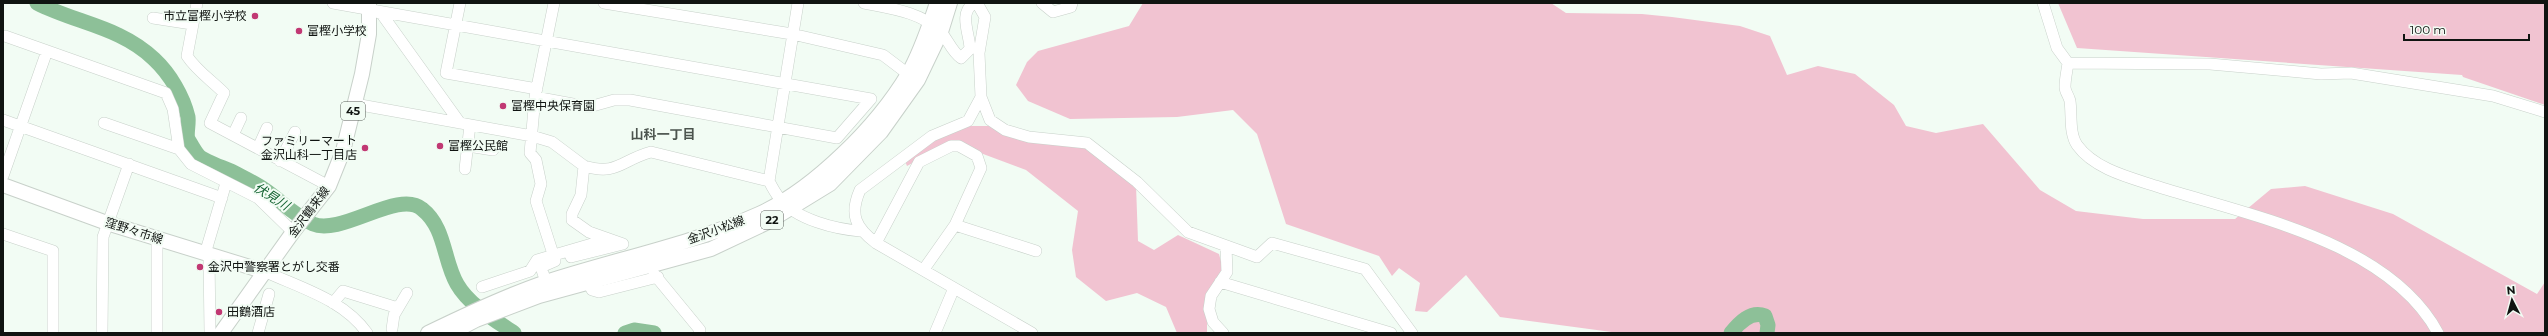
<svg xmlns="http://www.w3.org/2000/svg" width="2548" height="336" viewBox="0 0 2548 336" font-family="Montserrat,'Noto Sans JP',sans-serif">
<style>
.green{fill:#f1c3d1}
.lines{fill:none;stroke-linecap:round;stroke-linejoin:round}
.river{stroke:#8dc098;stroke-width:15}
.minor-casing{stroke:#c8d1ca;stroke-width:12}
.major-casing{stroke:#c8d1ca;stroke-width:16}
.minor{stroke:#fff;stroke-width:11}
.major{stroke:#fff;stroke-width:14}
.poi-dot{fill:#c13873;stroke:#f2fcf4;stroke-width:1.5}
.labels{text-anchor:middle;stroke-width:4;stroke-linejoin:round;paint-order:stroke}
.shield{fill:#f2fcf4;stroke:#545a55;stroke-width:1}
.shield-label{font-size:11px;font-weight:bold;fill:#101411}
.poi-label{font-size:12px;fill:#101411;stroke:#f2fcf4;text-anchor:start}
.street-label{font-size:12px;fill:#101411;stroke:#f2fcf4}
.neighbourhood-label{font-size:13px;font-weight:bold;fill:#4c544e;stroke:#f2fcf4}
.water-label{font-size:13px;font-style:italic;fill:#156332;stroke:#f2fcf4}
</style>
<rect width="100%" height="100%" fill="#f2fcf4"/>
<!-- green -->
<path class="green" d="M1143,3H1551L1566,13L1642,14L1672,17L1740,26L1770,36L1787,75L1818,66L1855,74L1894,105L1906,126L1936,133L1983,124L2040,190L2076,211L2143,219H2235L2271,189L2305,186L2393,214L2537,294L2545,282V333H1619L1500,317L1466,275L1427,312L1415,311L1420,283L1399,268L1392,276L1379,256L1286,224L1257,134L1233,110L1177,117L1070,119L1028,101L1016,85L1027,62L1038,51L1129,26Z
M2058,3H2545V105L2463,77L2462,75L2077,48Z
M966,126H989L1016,139L1086,145L1136,185L1138,241L1154,250L1178,235L1219,254L1224,273L1207,296V333H1177L1166,307L1137,293L1106,301L1076,277L1072,250L1078,211L1026,170L951,142L907,166L905,161L935,138Z"/>
<g class="lines">
<!-- river -->
<path class="river" d="M37,3C76,23 121,27 154,59C170,74 183,96 188,117C189,124 186,134 188,139C191,144 195,152 199,156C205,162 228,169 237,174C246,179 257,184 265,190C281,201 295,216 313,224C341,236 399,189 422,209C446,228 443,260 457,284C469,305 495,320 514,333
M625,333L634,330L654,333
M1731,333C1739,323 1751,310 1765,316L1768,325L1767,333"/>
<!-- minor casing -->
<g class="minor-casing">
<path id="minor" d="M197,3L187,56C197,71 211,80 224,93L210,123L329,186
M333,3L871,99
M460,3L446,73L537,89
M604,3L792,34L883,55L908,74
M864,3C889,8 922,12 941,32C948,40 952,52 961,58L970,49C970,35 958,13 974,3
M977,3L985,17L979,53L981,97L990,120L1005,130L1029,137L1087,143L1137,182L1188,232L1257,257L1272,243L1365,269L1412,333
M1042,3L1053,12L1071,7L1072,3
M2043,3L2057,48L2068,63L2210,64L2321,74L2351,73L2493,96L2545,112
M376,12L381,13L460,123
M153,18L192,24
M5,36L166,93L173,109L179,149L191,164L258,198L293,232
M2068,63C2067,71 2065,79 2065,87C2065,92 2069,96 2070,101C2072,115 2069,133 2077,145C2095,170 2132,178 2159,187C2251,216 2389,242 2438,333
M535,97L589,107L614,100H630L837,138L871,99
M981,97L968,121L932,136L860,190C849,215 856,228 876,243L1032,333
M355,104L532,136L552,142L584,166
M3,120L222,198
M104,123L179,149
M233,135L241,118
M468,146L493,150
M258,148L267,128
M280,161L295,132
M465,169L470,125
M3,176L47,51
M769,181L798,3
M955,225L1036,251
M3,234L53,251V333
M876,243L919,162L951,146H959L977,156L981,168L955,225L924,269
M623,244L589,232L572,220V214L581,195L584,166C618,176 621,160 651,152L769,181C772,187 776,194 780,199C797,220 836,229 860,231
M205,254L226,183
M553,254L536,201L541,184L536,160L530,153L535,97L554,3
M209,255L210,333
M571,257L623,244
M266,272C301,288 344,300 367,333
M654,274L700,330L699,333
M546,282L541,267L555,261
M588,282L592,290L599,292L658,277
M1220,282L1391,333
M482,287L530,271L537,260L609,239
M333,303L343,291L398,308
M392,329L394,315L407,293
M102,333L103,237L129,164
M157,333V238
M258,333L269,294
M935,333L954,288
M1223,333L1213,322L1209,309L1211,296L1227,272L1226,247"/>
</g>
<!-- major casing -->
<g class="major-casing">
<path id="major" d="M3,185L107,223L266,272
M221,333L293,232L329,186L343,151L362,74L369,34V3
M428,333C467,314 505,296 546,282C616,259 690,245 759,214C814,189 877,126 908,74C921,52 929,26 937,3
M451,333L476,320L539,296L711,249L768,222L830,184L881,132L918,80L941,32L950,3"/>
</g>
<!-- minor -->
<use href="#minor" class="minor"/>
<!-- major -->
<use href="#major" class="major"/>
</g>
<!-- markers -->
<g class="poi-dot">
<circle cx="255" cy="16" r="4"/>
<circle cx="299" cy="31" r="4"/>
<circle cx="503" cy="106" r="4"/>
<circle cx="440" cy="146" r="4"/>
<circle cx="365" cy="148" r="4"/>
<circle cx="200" cy="267" r="4"/>
<circle cx="219" cy="312" r="4"/>
</g>
<g class="labels">
<!-- shield labels -->
<g class="shield">
<rect x="341" y="102" width="24" height="18" rx="3"/>
<rect x="761" y="211" width="22" height="18" rx="3"/>
</g>
<g class="shield-label">
<text x="353" y="115">45</text>
<text x="772" y="224">22</text>
</g>
<!-- poi labels -->
<g class="poi-label">
<text x="247" y="20" text-anchor="end">市立富樫小学校</text>
<text x="307" y="35">富樫小学校</text>
<text x="511" y="110">富樫中央保育園</text>
<text x="357" y="145" text-anchor="end">ファミリーマート<tspan x="357" dy="14">金沢山科一丁目店</tspan></text>
<text x="448" y="150">富樫公民館</text>
<text x="208" y="271">金沢中警察署とがし交番</text>
<text x="227" y="316">田鶴酒店</text>
</g>
<!-- street labels -->
<g class="street-label">
<text transform="translate(309 212) rotate(-53)" y="4">金沢鶴来線</text>
<text transform="translate(716 230) rotate(-20)" y="4">金沢小松線</text>
<text transform="translate(134 231) rotate(18)" y="4">窪野々市線</text>
</g>
<!-- neighbourhood labels -->
<g class="neighbourhood-label">
<text x="663" y="139">山科一丁目</text>
</g>
<!-- water labels -->
<g class="water-label">
<text transform="translate(272 196) rotate(32)" y="5">伏見川</text>
</g>
</g>
<!-- border -->
<rect width="2548" height="336" fill="none" stroke="#101411" stroke-width="8"/>
<!-- north arrow -->
<g transform="translate(2512 300) rotate(354)" stroke="#f2fcf4" stroke-width="3" paint-order="stroke">
<path d="M0-3L7 15L0 10L-7 15Z" fill="#101411"/>
<text y="-6" font-size="11" font-weight="bold" text-anchor="middle" fill="#101411">N</text>
</g>
<!-- scale -->
<path d="M2404 34v6h125v-6" fill="none" stroke="#101411" stroke-width="2"/>
<text x="2410" y="34" font-size="12" fill="#101411" stroke="#f2fcf4" stroke-width="3" paint-order="stroke">100 m</text>
</svg>
